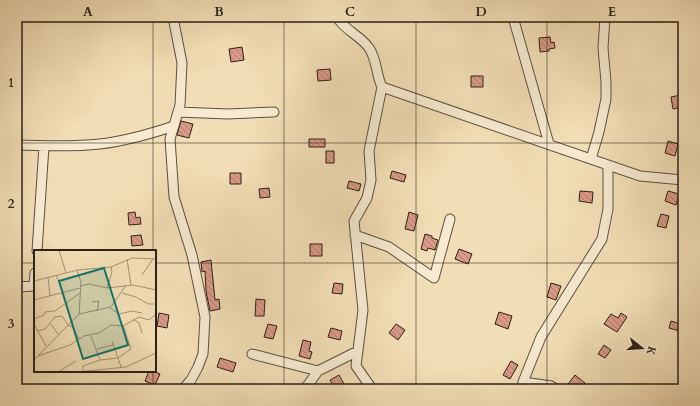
<svg xmlns="http://www.w3.org/2000/svg" width="700" height="406" viewBox="0 0 700 406" font-family="Cardo,serif">
<style>
.building{fill:url(#building-back-hatch);stroke:#292016}
.lines{fill:none;stroke-linecap:round;stroke-linejoin:round}
.minor-casing{stroke:#5b503e;stroke-width:11}
.minor{stroke:#f7ead0;stroke-width:9}
.grid{fill:none;stroke:#292016;stroke-width:1;stroke-opacity:0.55}
.inset-road{fill:none;stroke:#a29276;stroke-width:1}
.view{fill:#0f766e;fill-opacity:0.15;stroke:#0f766e;stroke-width:2}
.inset-edge{fill:none;stroke:#292016;stroke-width:2}
.neatline{fill:none;stroke:#292016;stroke-width:1.5}
.grid-label{font-size:13px;text-anchor:middle;font-weight:bold;fill:#292016}
</style>
<defs>
<pattern id="building-back-hatch" width="6" height="6" patternUnits="userSpaceOnUse"><rect width="6" height="6" fill="#db9a88"/><path d="M-1 5l2 2M0 0l6 6M5-1l2 2" fill="none" stroke="#b27d6e"/></pattern>
</defs>
<rect width="100%" height="100%" fill="#f2deb6"/>
<filter id="stains"><feTurbulence type="fractalNoise" baseFrequency=".005" numOctaves="4"/><feColorMatrix values="0 0 0 0 .2 0 0 0 0 .09 0 0 0 0 .02 0 0 0 .5 -.17"/></filter>
<radialGradient id="worn" r=".72"><stop offset=".6" stop-color="#630" stop-opacity="0"/><stop offset="1" stop-color="#630" stop-opacity=".3"/></radialGradient>
<!-- building -->
<path class="building" d="M550,37L551,43L554,42L555,48L549,49V51L540,52L539,38Z
M242,47L244,60L231,62L229,49Z
M330,69L331,80L318,81L317,70Z
M471,76H483V87H471Z
M681,95L682,107L673,109L671,97Z
M181,121L193,124L189,138L177,135Z
M309,139H325V147H309Z
M668,141L678,144L675,156L665,153Z
M326,151H334V163H326Z
M392,171L406,175L404,182L390,178Z
M230,173H241V184H230Z
M349,181L361,184L359,191L347,188Z
M269,188L270,197L260,198L259,189Z
M580,191L593,192L592,203L579,201Z
M668,191L679,194L676,205L665,201Z
M135,212L136,218L140,217L141,224L129,225L128,213Z
M409,212L418,215L414,231L405,229Z
M661,214L669,216L666,228L657,226Z
M425,234L432,236V238L438,240L435,250L428,248L427,251L421,249Z
M141,235L143,245L132,246L131,236Z
M310,244H322V256H310Z
M459,249L472,254L468,264L455,259Z
M211,260L215,300L219,299L220,309L210,311L206,291L205,271L202,272L201,262Z
M334,283L343,284L342,294L332,293Z
M551,283L561,286L556,300L547,297Z
M256,299L265,300L264,316H255Z
M499,312L512,316L508,329L495,324Z
M159,313L169,315L167,328L157,326Z
M621,313L627,317L617,332L604,324L611,314L618,318Z
M671,321L683,325V332L669,328Z
M268,324L277,326L273,339L264,337Z
M396,324L405,330L398,340L389,333Z
M331,328L342,331L340,340L328,337Z
M303,340L311,342L309,351L312,352L310,359L299,356Z
M604,345L611,350L605,358L598,354Z
M220,358L236,363L233,372L217,367Z
M511,361L518,365L510,379L503,375Z
M149,371H153L160,374L155,385L145,381Z
M339,375L344,384L335,389L330,380Z
M575,375L585,383L580,389H574L568,384Z"/>
<g class="lines">
<!-- minor casing -->
<g class="minor-casing">
<path id="minor" d="M173,17L182,63L180,105L170,139L174,197L192,255L205,317L203,354L198,367L191,380L183,389
M337,17C344,30 361,36 369,48C377,59 376,75 382,87L640,176L683,180
M513,17L549,144
M178,112L228,114L274,112
M17,145C44,146 72,147 100,144C125,141 150,134 174,126
M591,159L599,132L606,99V82L603,48L605,17
M355,235L389,247L434,278L450,219
M37,251L44,146
M34,286L35,273
M17,287L35,286
M252,354L318,371
M523,382L551,386L556,389
M305,389L318,371L358,351
M372,389L356,366L363,310L354,221L367,198L371,180L369,151L382,87
M522,389L523,382L541,337L602,239L608,209V165"/>
</g>
<!-- minor -->
<use href="#minor" class="minor"/>
</g>
<!-- grid -->
<path class="grid" d="M153,17V251M284,17V389M416,17V389M547,17V389M17,143H683M17,263H35M155,263H683M153,371V389"/>
<!-- overview -->
<g transform="translate(34 250)">
<rect width="122" height="122" fill="#f2deb6"/>
<path class="inset-road" d="M25,0L32,23M93,9L97,35M22,25L29,42M108,25L119,9M14,27L16,46M0,31L44,20L77,17L98,8L122,9M46,36L55,34L73,38L99,35L122,40M73,38L78,22L77,17M88,43L102,47L114,54H120M0,50L46,38M58,52L65,51L63,61M76,58L85,64L98,61L108,63M45,64L77,57L92,35M0,69L10,65L11,62L21,61L46,43M99,69L105,73L108,83M0,74L12,96M17,74L24,84M3,81L11,79L21,67L28,66L35,76H38L45,89M57,86L66,110L84,108L87,117M78,91L84,108L97,99L89,75M63,99L79,95M4,106L36,95L50,86L65,83L77,75L89,76L105,67L115,70L122,64M0,110L45,64L47,32L43,20M49,121V116L66,110M24,122L42,111M44,122L92,117L122,103"/>
<path class="view" d="M70,18L94,95L49,109L25,31Z"/>
<rect width="122" height="122" class="inset-edge"/>
</g>
<!-- margin -->
<rect width="700" height="406" fill="none" stroke="#f2deb6" stroke-width="44"/>
<!-- north arrow -->
<g transform="translate(642 348) rotate(107)" stroke="#f7ead0" stroke-width="3" paint-order="stroke">
<path d="M0-3L7 15L0 10L-7 15Z" fill="#292016"/>
<text y="-6" font-size="11" font-weight="bold" text-anchor="middle" fill="#292016">K</text>
</g>
<rect x="22" y="22" width="656" height="362" class="neatline"/>
<g class="grid-label">
<text x="88" y="16">A</text>
<text x="219" y="16">B</text>
<text x="350" y="16">C</text>
<text x="481" y="16">D</text>
<text x="612" y="16">E</text>
<text x="11" y="87">1</text>
<text x="11" y="208">2</text>
<text x="11" y="328">3</text>
</g>
<rect width="100%" height="100%" filter="url(#stains)"/>
<rect width="100%" height="100%" fill="url(#worn)"/>
</svg>
